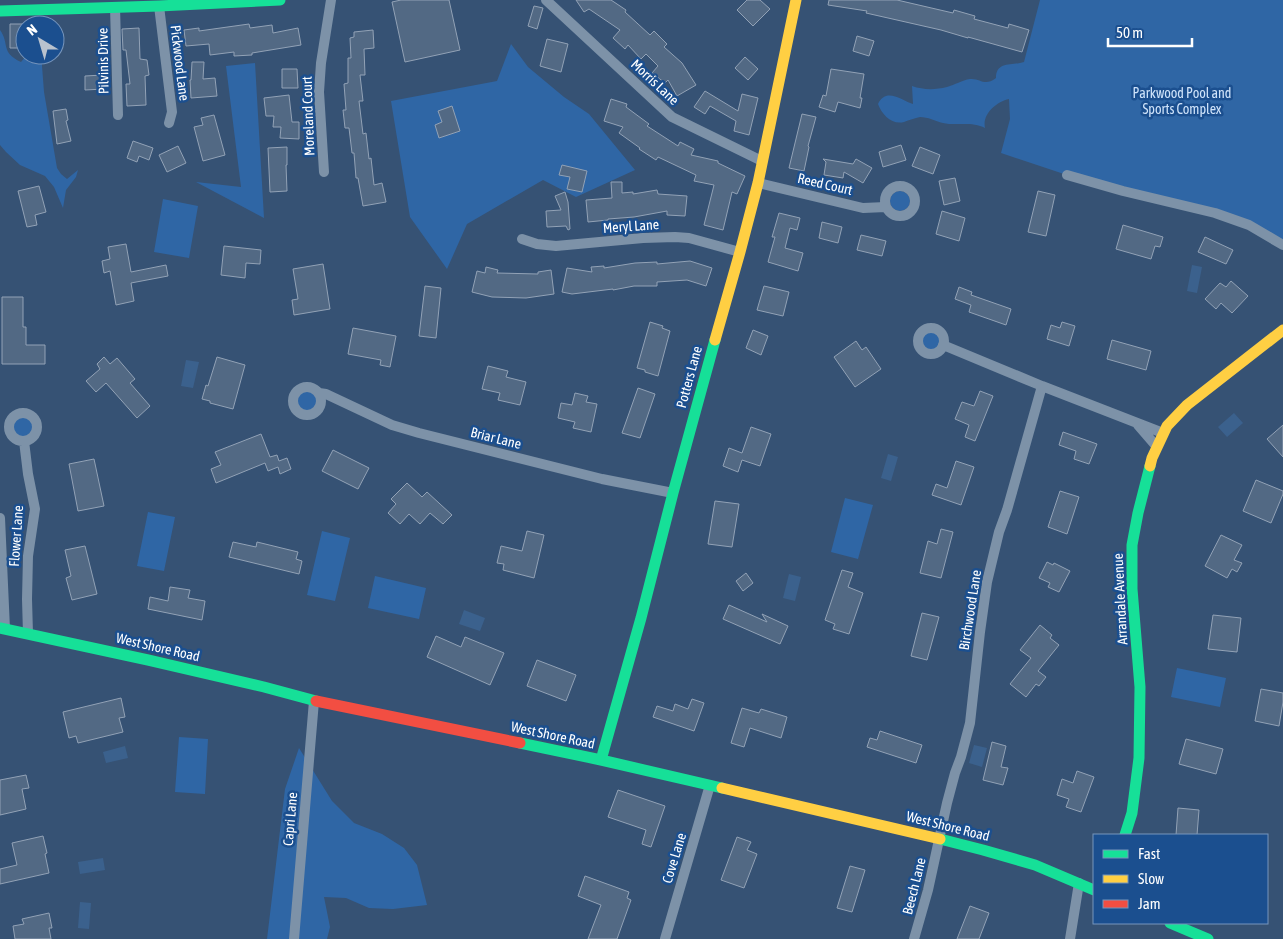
<svg xmlns="http://www.w3.org/2000/svg" width="1283" height="939" viewBox="0 0 1283 939" font-family="'Asap Condensed',sans-serif">
<style>
.green{fill:#2f66a5}
.water{fill:#3b618d}
.building{fill:#526984;stroke:#92a2b6}
.lines{fill:none;stroke-linecap:round;stroke-linejoin:round}
.street{stroke:#7d92a8;stroke-width:10}
.fast{stroke:#16e098;stroke-width:11}
.slow{stroke:#ffcf43;stroke-width:11}
.jam{stroke:#f24e42;stroke-width:11}
.labels{text-anchor:middle;stroke-width:5;stroke-linejoin:round;paint-order:stroke}
.street-label{font-size:14px;fill:#fff;stroke:#1b4f8f}
.park-label{font-size:14px;fill:#cfe3fa;stroke:#1b4f8f}
</style>
<rect width="100%" height="100%" fill="#365274"/>
<!-- green -->
<path class="green" d="M1040,0H1283V245L1249,225L1067,175L1001,153L1010,119L1009,99C996,102 982,114 985,128C972,121 956,126 943,123C935,121 928,117 920,117C915,118 909,120 904,122C892,125 882,115 878,104C886,87 901,100 913,104L912,86C923,90 935,90 947,87C955,85 962,80 970,79C981,78 984,87 996,78C996,61 1012,66 1024,62Z
M0,30C10,44 0,52 21,62L27,55H42V66L44,92L57,168L61,174L67,179L78,170L76,177L66,190L63,208L54,187L45,176L20,165L6,152L0,145Z
M511,44L528,67L564,97L589,114L635,170L576,197L543,180L467,224L447,269L410,217L391,101L497,81Z
M255,63L264,218L196,182L241,187L226,66Z
M890 201a10 10 0 1 1 20 0a10 10 0 1 1-20 0Z
M163,199L198,206L189,258L154,252Z
M921 341a10 10 0 1 1 20 0a10 10 0 1 1-20 0Z
M297 401a10 10 0 1 1 20 0a10 10 0 1 1-20 0Z
M13 427a10 10 0 1 1 20 0a10 10 0 1 1-20 0Z
M845,498L873,505L858,559L831,552Z
M148,512L175,517L164,571L137,566Z
M322,531L350,538L335,601L307,595Z
M375,576L426,588L419,619L368,608Z
M1177,668L1226,678L1220,707L1171,697Z
M179,737L208,739L205,794L175,792Z
M299,748L332,801L354,823L382,834L404,848L417,865L427,905L393,909L369,908L346,898L324,897L330,927L327,939H267L285,789Z"/>
<!-- water -->
<path class="water" d="M1192,265L1202,267L1197,293L1187,291Z
M186,360L199,362L193,388L181,386Z
M1234,413L1243,423L1227,437L1218,427Z
M888,454L898,457L891,481L881,478Z
M789,574L801,577L795,601L783,598Z
M464,610L485,618L480,631L459,624Z
M974,745L987,748L982,767L969,763Z
M125,746L128,758L106,763L103,752Z
M103,858L105,870L80,874L78,862Z
M80,902L91,903L89,929L78,928Z"/>
<!-- building -->
<path class="building" d="M401,0H449L460,50L405,62L392,2Z
M576,0H611L626,10L625,12L650,35L654,31L667,44L664,47L682,63L696,85L677,96L668,80L665,83L652,73L658,66L646,54L641,59L628,45L625,49L613,38L620,30L589,9L584,12Z
M747,0H760L770,9L753,26L737,10Z
M829,0H897L953,13L954,10L975,16L974,19L1008,28L1009,24L1029,30L1022,52L968,37V38L941,30L866,13L867,11L828,5Z
M534,6L543,8L537,29L528,26Z
M10,24H25V48H10Z
M249,24L250,28L272,25L273,33L298,28L301,45L252,53V55L234,56V52L210,55L209,44L186,46L184,30L199,28V31Z
M139,28L140,59L147,60L149,75L145,76L146,105L127,106L126,84H130L126,50H123L122,29Z
M373,30L374,48L364,49L365,75H360L363,101H359L363,134L366,133L369,159L371,158L374,185L382,183L386,202L363,206L358,178H356L354,153H352L349,128H345L343,110H346L344,84L348,83V58H351L350,38L354,37V32Z
M857,36L874,41L869,56L853,51Z
M547,39L568,44L561,72L540,66Z
M745,57L758,69L748,80L735,68Z
M192,62H204L203,79L215,78L217,96L191,98L190,80H191Z
M282,69H297L298,88H282Z
M831,69L864,74L860,98H862L860,108L838,102L835,112L819,107L823,95L826,96Z
M103,75L104,89L85,90V76Z
M705,91L738,111L742,94L758,98L749,135L734,131L736,121L710,106L705,114L694,107Z
M289,95L292,122H299V139L280,138L281,127H273L274,116H266L264,98Z
M611,99L627,104L626,107L649,124L647,126L678,146L680,142L694,149L691,155L718,161V163L745,176L737,194L732,192L723,230L704,225L714,185L694,181L696,175L658,157L656,160L639,149L640,148L619,133L623,127L604,121Z
M452,106L460,131L439,138L435,125L442,122L438,111Z
M66,109L68,120L66,121L71,141L57,144L53,111Z
M802,114L816,117L808,146L809,147L804,171L789,168Z
M214,115L225,155L203,161L194,127L203,125L201,118Z
M133,141L153,148L149,160L139,156L137,162L127,158Z
M901,145L906,160L883,167L879,152Z
M178,146L186,163L167,172L159,155Z
M287,147V165H286L287,191L270,192L268,148Z
M920,147L940,155L933,174L912,166Z
M823,159L853,164L856,159L872,168L863,183L844,172L843,178L824,175L826,162Z
M562,165L587,171L582,192L567,189L570,177L559,175Z
M955,178L960,201L944,205L939,181Z
M611,182H622V193L633,192V194L657,190L658,194L687,196L685,216L667,215V211L634,217L608,219V220L588,222L586,200L612,198Z
M39,186L46,212L35,215L37,225L27,227L18,191Z
M1038,191L1055,195L1046,236L1028,232Z
M565,192L568,202L570,229L568,230L566,226L547,227L546,211L561,210L555,196Z
M942,211L965,218L959,241L936,234Z
M779,213L800,218L797,230L790,228L785,248L803,253L798,271L768,262L775,237H772Z
M822,222L842,227L838,243L819,238Z
M1123,225L1163,237L1160,247L1155,246L1151,259L1116,249Z
M861,235L886,241L882,256L857,250Z
M1205,237L1233,250L1226,264L1198,252Z
M126,244L131,272L166,265L168,276L131,283L134,301L116,305L110,271L104,273L102,261L110,259L108,247Z
M224,246L261,250L260,264L246,263L245,278L221,275Z
M690,261L712,268L706,286L687,280L657,282V286H634L613,290V289L572,294L562,292L567,268L592,272L591,267L604,266V268L635,263L657,262V264Z
M323,264L330,309L294,315L292,300L298,299L293,269Z
M486,267L498,270L497,273L538,274V272L551,270L554,294L526,298L492,297L472,292L477,271L485,273Z
M1231,281L1248,296L1232,313L1221,303L1216,309L1205,299L1220,283L1226,287Z
M425,286L441,288L436,338L419,336Z
M764,286L789,292L783,316L757,310Z
M959,287L972,292L971,295L1011,309L1006,325L969,312L971,305L955,299Z
M2,297H23V327H26V345H45V364H2Z
M650,322L663,326L662,328L670,331L658,376L645,372V370L637,368Z
M1062,322L1075,326L1069,346L1047,339L1051,325L1060,328Z
M353,328L396,336L390,367L380,365L381,360L348,354Z
M753,330L768,336L761,355L746,348Z
M1112,340L1151,351L1146,370L1107,359Z
M856,341L862,350L866,347L881,369L855,387L834,357Z
M104,357L110,364L117,358L135,379L130,383L150,406L137,418L106,383L96,392L86,381L100,369L97,364Z
M217,357L245,365L233,409L210,403V401L202,399L206,385L208,386Z
M488,366L508,371L506,377L526,382L520,405L498,400L500,393L482,389Z
M638,388L655,394L640,438L622,433Z
M980,391L993,396L975,441L965,437L969,425L955,419L962,402L974,406Z
M575,393L588,396L586,402L597,404L591,432L573,428L575,422L558,418L561,403L572,405Z
M1283,425V457L1267,439Z
M751,427L771,434L760,466L742,460L738,472L723,466L729,448L742,453Z
M1063,432L1097,444L1089,464L1074,459L1076,451L1059,445Z
M261,434L270,457L277,455L279,461L287,458L291,469L280,474L278,467L268,471L265,463L216,483L211,469L221,465L215,452Z
M333,450L369,468L358,489L322,471Z
M94,459L104,506L78,511L69,464Z
M956,461L974,467L961,505L932,495L936,484L947,488Z
M1256,480L1283,491V494L1271,523L1243,511Z
M407,483L422,497L427,492L452,515L443,524L430,513L420,524L409,514L400,524L388,513L396,504L391,499Z
M1060,491L1079,497L1067,534L1048,527Z
M715,501L739,504L732,547L708,544Z
M941,529L953,532L941,578L920,573L928,541L937,544Z
M527,531L544,535L534,578L503,570L504,564L497,563L501,546L522,551Z
M1221,535L1242,545L1234,560L1242,563L1237,572L1232,569L1227,578L1205,566Z
M233,542L256,547L257,542L298,552L296,559L302,561L299,574L229,557Z
M85,546L97,594L72,600L66,578L71,576L65,550Z
M1047,562L1053,565L1054,563L1070,571L1059,592L1048,587L1050,583L1039,578Z
M842,570L853,573L848,587L863,593L849,634L833,629L835,624L825,620Z
M746,573L753,583L743,591L736,581Z
M170,587L190,590L188,598L205,601L202,620L148,609L150,597L168,601Z
M729,605L767,622L762,614L788,626L780,644L723,619Z
M922,613L939,617L927,660L911,656Z
M1213,615L1241,618L1237,652L1208,649Z
M1040,625L1052,635L1050,638L1059,645L1038,671L1046,677L1039,686L1036,684L1026,697L1010,684L1031,658L1020,650Z
M436,636L461,647L465,637L504,653L490,685L427,657Z
M537,660L576,675L566,701L527,686Z
M1261,689L1283,693V702L1279,726L1255,721Z
M121,698L125,717L119,718L123,732L78,743L76,736L69,738L63,712Z
M692,699L704,703L694,731L653,717L657,706L673,711L675,704L688,709Z
M742,708L759,713L761,709L787,717L781,738L750,728L744,747L731,743Z
M880,731L922,745L916,763L867,747L870,738L877,740Z
M1186,739L1223,749L1216,774L1179,764Z
M992,742L1006,746L1001,767L1008,768L1003,785L983,780Z
M1077,771L1094,777L1081,812L1066,807L1069,799L1057,795L1062,779L1073,783Z
M26,775L29,788L22,789L26,809L0,815V780Z
M618,790L665,806L651,847L642,844L646,830L608,817Z
M1178,808L1199,810L1197,835H1176Z
M43,836L47,853L45,854L49,873L0,884V869L17,865L12,843Z
M737,837L751,842L747,850L757,854L744,888L721,880Z
M850,866L865,870L852,912L837,908Z
M585,876L629,892L627,898L631,900L617,939H588L601,905L578,896Z
M970,906L989,913L979,939H957Z
M49,913L52,928H49L51,939H15L13,926L24,924L22,919Z"/>
<g class="lines">
<!-- street -->
<path class="street" d="M546,0L672,117L762,161
M159,6L172,112L169,123
M115,7L118,115
M324,172L319,92L321,63L331,0
M1067,175L1123,191L1215,213L1249,225L1283,245
M758,183L863,208L886,207
M885 201a15 15 0 1 1 30 0a15 15 0 1 1-30 0Z
M522,239L537,244L556,246L643,238L675,237L689,238L740,252
M918 341a13 13 0 1 1 26 0a13 13 0 1 1-26 0Z
M943,345L1042,386L1163,433
M293 401a14 14 0 1 1 28 0a14 14 0 1 1-28 0Z
M319,393L326,394L392,425L419,433L602,479L673,493
M9 427a14 14 0 1 1 28 0a14 14 0 1 1-28 0Z
M1138,425L1157,447
M24,441L28,474L35,509L28,556L27,599L28,634
M0,518L5,629
M294,939L314,701
M665,939L710,785
M914,939L928,890L947,803L955,773L961,757L970,723L980,632L987,582L999,532L1007,510L1042,386
M1070,939L1079,883"/>
<!-- fast -->
<path class="fast" d="M0,11L159,6L280,0
M0,628L148,660L264,687L316,701
M520,743L601,760L722,788
M601,760L641,618L673,493L715,340
M1125,835L1132,813L1139,758L1140,687L1132,589V545L1138,513L1150,466
M940,839L983,850L1035,865L1094,890
M1170,923L1208,939"/>
<!-- slow -->
<path class="slow" d="M715,340L740,252L758,183L796,0
M1150,466L1152,458L1167,426L1187,405L1283,330
M722,788L940,839"/>
<!-- jam -->
<path class="jam" d="M316,701L520,743"/>
</g>
<g class="labels">
<!-- street labels -->
<g class="street-label">
<text transform="translate(103 61) rotate(-91)" y="5">Pilvinis Drive</text>
<text transform="translate(180 63) rotate(83)" y="5">Pickwood Lane</text>
<text transform="translate(655 82) rotate(43)" y="5">Morris Lane</text>
<text transform="translate(308 116) rotate(-92)" y="5">Moreland Court</text>
<text transform="translate(825 184) rotate(13)" y="5">Reed Court</text>
<text transform="translate(631 226) rotate(-4)" y="5">Meryl Lane</text>
<text transform="translate(689 377) rotate(-75)" y="5">Potters Lane</text>
<text transform="translate(496 438) rotate(14)" y="5">Briar Lane</text>
<text transform="translate(16 536) rotate(-86)" y="5">Flower Lane</text>
<text transform="translate(1120 599) rotate(-93)" y="5">Arrandale Avenue</text>
<text transform="translate(970 610) rotate(-81)" y="5">Birchwood Lane</text>
<text transform="translate(158 647) rotate(13)" y="5">West Shore Road</text>
<text transform="translate(553 735) rotate(12)" y="5">West Shore Road</text>
<text transform="translate(290 819) rotate(-85)" y="5">Capri Lane</text>
<text transform="translate(948 826) rotate(14)" y="5">West Shore Road</text>
<text transform="translate(674 858) rotate(-73)" y="5">Cove Lane</text>
<text transform="translate(914 886) rotate(-76)" y="5">Beech Lane</text>
</g>
<!-- park labels -->
<g class="park-label">
<text x="1182" y="98">Parkwood Pool and<tspan x="1182" dy="16">Sports Complex</tspan></text>
</g>
</g>
<!-- legend -->
<rect x="1093" y="834" width="175" height="90" fill="#1b4f8f" stroke="#7695bc"/>
<rect x="1103" y="850" width="25" height="8" fill="#16e098" stroke="#7695bc"/>
<text x="1138" y="859" font-size="15" fill="#ffffff">Fast</text>
<rect x="1103" y="875" width="25" height="8" fill="#ffcf43" stroke="#7695bc"/>
<text x="1138" y="884" font-size="15" fill="#ffffff">Slow</text>
<rect x="1103" y="900" width="25" height="8" fill="#f24e42" stroke="#7695bc"/>
<text x="1138" y="909" font-size="15" fill="#ffffff">Jam</text>
<!-- north arrow -->
<g transform="translate(40 40) rotate(322)"><circle r="24" fill="#1b4f8f" stroke="#7695bc"/>
<path d="M0-4L9 19L0 12L-9 19Z" fill="#b9c2ce"/>
<text y="-8" font-size="14" font-weight="bold" text-anchor="middle" fill="#ffffff">N</text>
</g>
<!-- scale -->
<path d="M1108 38v8h84v-8" fill="none" stroke="#ffffff" stroke-width="2.5"/>
<text x="1116" y="38" font-size="15" fill="#ffffff" stroke="#1b4f8f" stroke-width="4" paint-order="stroke">50 m</text>
</svg>
